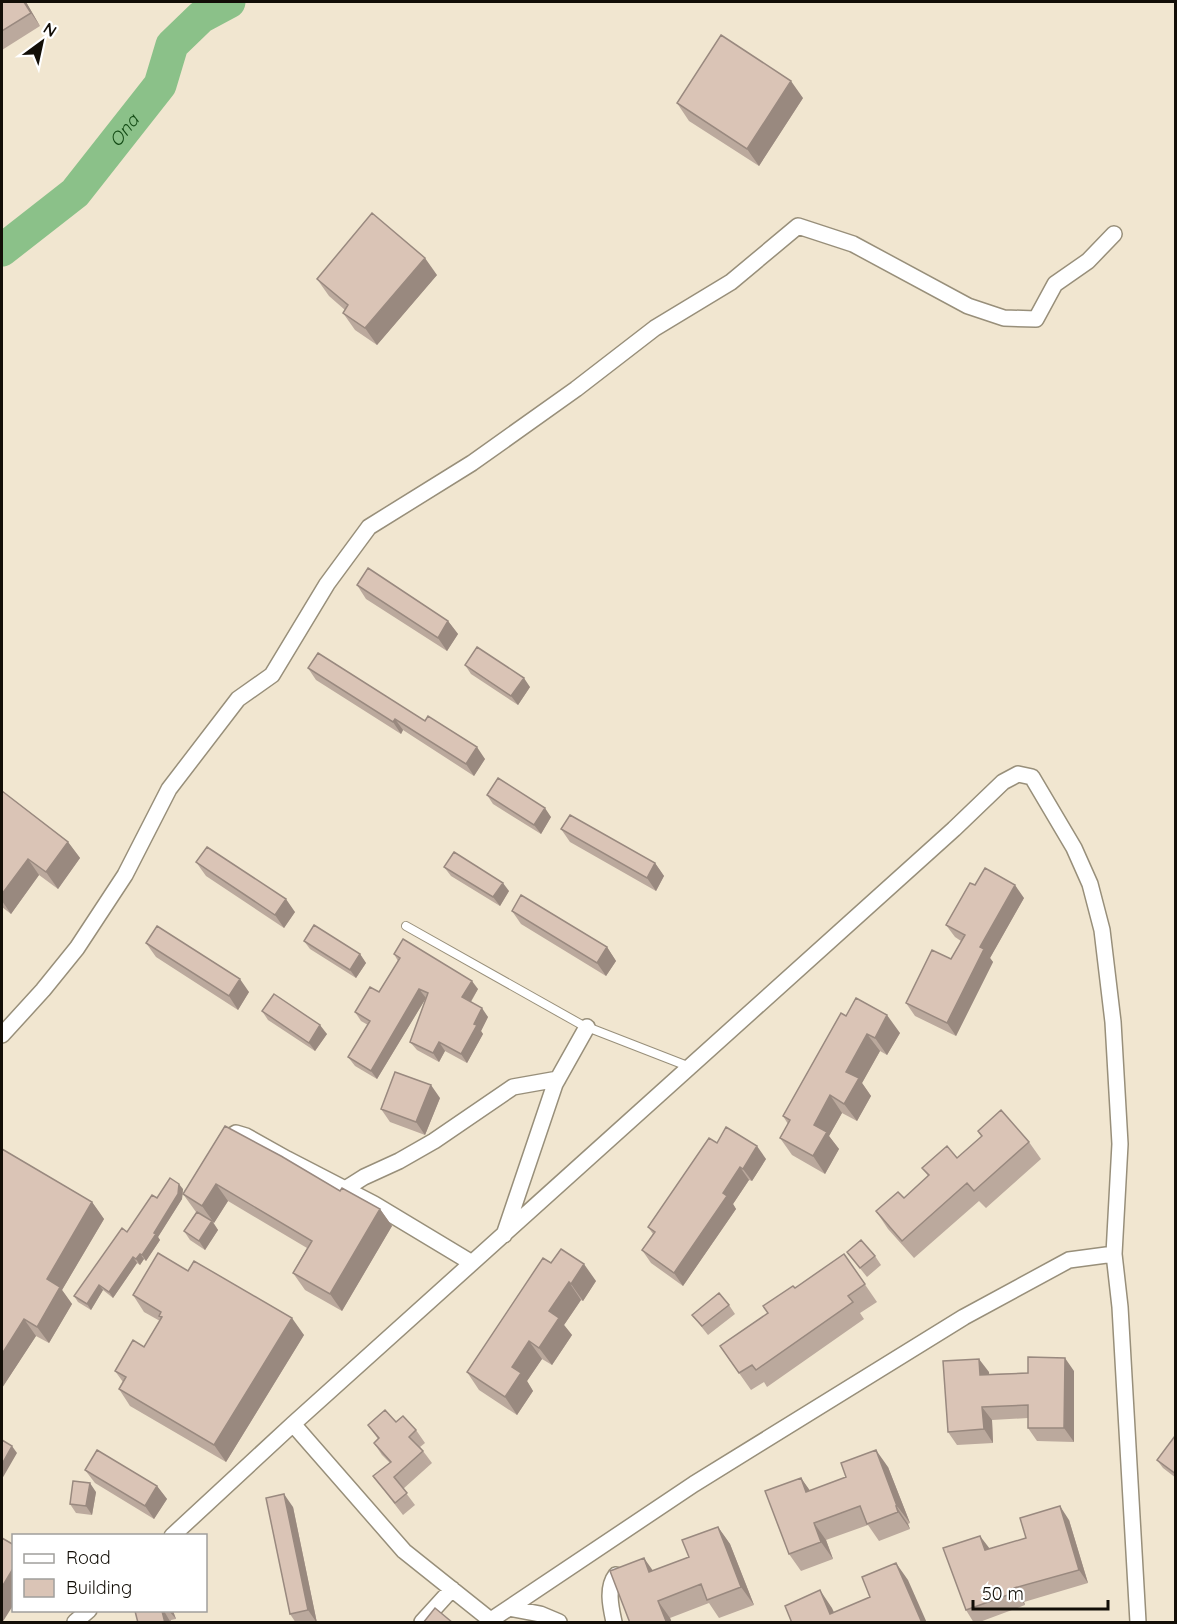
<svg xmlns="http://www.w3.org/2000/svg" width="1177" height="1624" viewBox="0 0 1177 1624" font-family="Quicksand,sans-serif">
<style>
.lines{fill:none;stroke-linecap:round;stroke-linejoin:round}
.river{stroke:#8bc189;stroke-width:33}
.lane-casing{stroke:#988f7a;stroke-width:10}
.street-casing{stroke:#988f7a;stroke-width:18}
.lane{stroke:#fff;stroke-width:8}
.street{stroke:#fff;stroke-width:15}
.wall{fill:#bba99d}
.shaded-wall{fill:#99897f}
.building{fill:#dac4b6;stroke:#99897f;stroke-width:1.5}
.labels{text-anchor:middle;stroke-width:5;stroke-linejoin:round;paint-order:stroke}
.water-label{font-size:18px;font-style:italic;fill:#124a14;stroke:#fff}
</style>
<rect width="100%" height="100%" fill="#f1e6d0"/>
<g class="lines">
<!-- river -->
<path class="river" id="s1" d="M2,250L75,193L160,85L172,45L201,17L229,2"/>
<!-- lane casing -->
<g class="lane-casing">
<path id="lane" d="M406,926L582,1025L690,1067"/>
</g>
<!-- street casing -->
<g class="street-casing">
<path id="street" d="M2,1035L43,990L77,948L125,875L169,789L238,699L272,675L327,584L369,527L472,463L576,389L655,328L731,282L798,226L853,244L968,306L1004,318L1036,319L1055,284L1088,261L1114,234
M225,1143L228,1138L236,1133L246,1136L287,1159L374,1204L472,1263
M345,1189L364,1177L399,1161L434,1141L513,1087L558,1079
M504,1235L555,1084L587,1027
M293,1424L404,1551L493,1622
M172,1536L293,1424L954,829L1003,782L1018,774L1032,777L1074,848L1090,884L1102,930L1113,1022L1120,1144L1114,1254
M509,1608L540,1614L559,1622
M491,1620L694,1484L964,1317L1069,1260L1114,1254L1120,1307L1138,1622
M75,1622L89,1610
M422,1622L452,1589
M614,1622C611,1608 606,1588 616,1575"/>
</g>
<!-- lane -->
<use href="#lane" class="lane"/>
<!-- street -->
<use href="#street" class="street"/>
</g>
<!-- wall -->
<path class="wall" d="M2,2H26L40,26L2,50Z
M803,98L759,166L689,121L677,103Z
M437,275L377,345L355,330L343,313L345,310L329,296L317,279Z
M357,585L448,621L458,634L447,651L366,599Z
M465,665L530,687L518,705L471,674Z
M308,668L485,759L474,776L403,730L401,734L316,680Z
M2,791L68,842L80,858L58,889L39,875L11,914L2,907Z
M487,795L551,817L541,834L493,804Z
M561,829L655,863L664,876L656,891L570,842Z
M196,862L295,912L284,928L206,876Z
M444,867L509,891L500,906L451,876Z
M975,885L1024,898L990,958L993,962L956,1036L915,1016L906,1003L951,959L961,941L955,937L946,925Z
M512,911L607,947L616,961L606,976L521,924Z
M304,941L360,954L366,963L356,978L310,949Z
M146,943L249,992L238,1010L156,957Z
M394,954L478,989L471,1002L488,1017L481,1031L483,1034L467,1063L445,1051L439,1062L417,1050L410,1042L426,998L377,1079L355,1066L348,1057L368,1025L361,1021L355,1012L379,992L398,961Z
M262,1011L327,1034L315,1051L268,1020Z
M846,1016L900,1033L887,1055L880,1051L862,1083L871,1096L857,1121L842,1113L829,1136L839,1149L825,1174L792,1155L780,1138L788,1124L783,1116Z
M440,1098L425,1135L390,1122L381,1109Z
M225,1126L340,1191L380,1209L392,1226L342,1311L305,1290L293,1273L307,1248L228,1201L214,1223L213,1222L218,1230L205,1250L190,1240L184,1231L196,1212L183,1194Z
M978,1131L1029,1142L1041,1159L986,1208L979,1201L914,1258L888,1229L876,1211L904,1198L928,1176L922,1168L957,1158L982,1137Z
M717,1143L766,1159L752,1181L749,1180L733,1204L736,1209L683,1286L651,1263L642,1250L653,1234L648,1227Z
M2,1149L92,1202L104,1219L62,1290L72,1304L49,1343L36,1336L2,1388Z
M183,1189L182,1199L158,1237L160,1240L146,1261L144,1259L140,1265L137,1263L113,1298L103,1290L91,1310L78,1302L74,1296L127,1232L157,1198Z
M847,1252L875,1256L881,1265L867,1277Z
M844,1254L877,1302L860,1313L864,1319L767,1387L764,1382L751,1390L720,1346L768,1313Z
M551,1263L596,1281L583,1301L581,1300L564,1325L572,1335L552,1365L542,1359L527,1381L533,1391L517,1415L479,1390L467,1372Z
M188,1271L304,1335L226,1462L130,1406L119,1389L123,1382L115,1371L144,1347L160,1321L144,1312L133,1295Z
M729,1305L735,1314L708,1335L692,1315Z
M1074,1371V1442L1037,1441L1028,1428V1418L992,1420L993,1443L957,1445L948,1432L989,1372V1374Z
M396,1422L416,1430L425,1443L420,1447L432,1463L403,1489L415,1505L403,1515L373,1476L390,1463L382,1455L374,1443L378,1439L368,1425Z
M1176,1437V1478L1163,1468L1157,1460Z
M888,1467L910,1523L908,1524L910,1529L879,1541L868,1525L826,1540L833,1559L801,1571L789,1554L801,1478L810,1491Z
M85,1470L157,1486L167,1499L154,1519L95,1483Z
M96,1492L92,1515L76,1513L70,1504Z
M293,1507L317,1623H296L290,1614Z
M1069,1520L1088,1583L1024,1602L1025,1605L977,1623H974L966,1610L990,1549L1026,1538Z
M718,1527L730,1544L754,1605L719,1618L709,1603L670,1618L672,1623H630L653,1571L689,1557Z
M135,1611H173L176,1619L171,1620V1623H138Z"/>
<!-- shaded-wall -->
<path class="shaded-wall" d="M24,2H26L40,26L31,13Z
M791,81L803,98L759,166L747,149Z
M425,258L437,275L377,345L365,328Z
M448,621L458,634L447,651L438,638Z
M524,678L530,687L518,705L511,696Z
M395,719L403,730L401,734L393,722Z
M477,747L485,759L474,776L466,764Z
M545,808L551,817L541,834L534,825Z
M68,842L80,858L58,889L46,872Z
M28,859L39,875L11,914L2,901V894Z
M655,863L664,876L656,891L647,878Z
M503,883L509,891L500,906L493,897Z
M1015,885L1024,898L990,958L993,962L956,1036L947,1023L980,947Z
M286,899L295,912L284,928L275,915Z
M607,947L616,961L606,976L597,963Z
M360,954L366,963L356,978L350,970Z
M240,979L249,992L238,1010L229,996Z
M472,981L478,989L468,1006L462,997Z
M419,989L426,998L377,1079L371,1071Z
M482,1008L488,1017L481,1031L483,1034L467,1063L461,1054L474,1024Z
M887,1015L900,1033L887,1055L875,1038Z
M320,1025L327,1034L315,1051L309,1043Z
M867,1034L880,1051L862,1083L871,1096L857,1121L844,1104L846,1072Z
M439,1042L445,1051L439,1062L433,1053Z
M431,1085L440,1098L425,1135L416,1122Z
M830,1095L842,1113L829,1136L839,1149L825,1174L813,1156L814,1125Z
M757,1146L766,1159L752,1181L743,1169Z
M740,1167L749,1180L733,1204L736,1209L683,1286L674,1273L723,1193Z
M179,1184L183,1189L182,1199L158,1237L160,1240L146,1261L142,1255Z
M216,1184L228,1201L214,1223L202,1206Z
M92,1202L104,1219L62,1290L72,1304L49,1343L37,1327L47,1279Z
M380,1209L392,1226L342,1311L330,1294Z
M212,1221L218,1230L205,1250L199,1241Z
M140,1254L144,1259L140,1265L136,1259Z
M133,1257L137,1263L113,1298L109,1292Z
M584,1264L596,1281L583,1301L571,1284Z
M569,1282L581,1300L564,1325L572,1335L552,1365L539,1348L549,1311Z
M99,1285L103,1290L91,1310L87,1304Z
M292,1318L304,1335L226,1462L214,1445Z
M24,1319L36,1336L2,1388V1354Z
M529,1341L542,1359L527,1381L533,1391L517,1415L505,1397L512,1367Z
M1065,1358L1074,1371V1442L1064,1428Z
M979,1359L989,1372L990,1388L980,1375Z
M982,1407L992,1420L993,1443L984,1429Z
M12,1446L17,1453L2,1479V1464Z
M876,1450L888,1467L910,1523L897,1506Z
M801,1478L813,1495L806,1492Z
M90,1483L96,1492L92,1515L86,1506Z
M157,1486L167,1499L154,1519L145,1506Z
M284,1494L293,1507L317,1623L308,1610Z
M896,1506L908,1524L910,1529L898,1512Z
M1060,1506L1069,1520L1088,1583L1079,1570Z
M814,1523L826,1540L833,1559L821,1542Z
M718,1527L730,1544L754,1605L741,1587Z
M980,1536L990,1549L985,1550Z
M644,1558L656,1575L649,1572Z
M896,1563L908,1580L927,1623H922Z
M14,1567V1604L2,1623V1587Z
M1014,1588L1024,1602L1025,1605L1016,1592Z
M820,1590L832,1608L839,1623L830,1614Z
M658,1601L670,1618L672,1623H667L666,1621Z
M162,1611H164L171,1623H165Z
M169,1611H173L176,1619Z"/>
<!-- building -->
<path class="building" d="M2,2H24L31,13L2,31Z
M721,35L791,81L747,149L677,103Z
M372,213L425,258L365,328L343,313L348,305L317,279Z
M368,568L448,621L438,638L357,585Z
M477,647L524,678L511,696L465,665Z
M318,653L425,721L428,716L477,747L466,764L395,719L393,722L308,668Z
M498,778L545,808L534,825L487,795Z
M2,791L68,842L46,872L28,859L2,894Z
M570,815L655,863L647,878L561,829Z
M207,847L286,899L275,915L196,862Z
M454,852L503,883L493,897L444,867Z
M985,868L1015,885L980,947L984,949L947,1023L906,1003L932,950L951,959L965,935L946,925L970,883L975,885Z
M521,895L607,947L597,963L512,911Z
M314,925L360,954L350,970L304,941Z
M157,926L240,979L229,996L146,943Z
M403,939L472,981L462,997L482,1008L474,1024L477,1025L461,1054L439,1042L433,1053L410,1042L428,993L419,989L371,1071L348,1057L370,1021L355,1012L370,987L379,992L400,958L394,954Z
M274,994L320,1025L309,1043L262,1011Z
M856,998L887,1015L875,1038L867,1034L846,1072L859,1078L844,1104L830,1095L814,1125L827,1132L813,1156L780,1138L790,1120L783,1116L841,1013L846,1016Z
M395,1072L431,1085L416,1122L381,1109Z
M1001,1110L1029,1142L974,1191L967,1183L902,1241L876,1211L898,1192L904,1198L929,1175L922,1168L947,1146L957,1158L982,1136L978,1131Z
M225,1126L281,1156L340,1191L342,1188L380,1209L330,1294L293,1273L312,1241L216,1184L202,1206L183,1194Z
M726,1127L757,1146L743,1169L740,1167L723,1193L727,1196L674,1273L642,1250L655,1232L648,1227L709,1138L717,1143Z
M2,1149L92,1202L47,1279L60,1287L37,1327L24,1319L2,1354Z
M170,1178L179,1184L178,1194L154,1233L156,1234L142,1255L140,1254L136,1259L133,1257L109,1292L99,1285L87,1304L74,1296L122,1228L127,1232L152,1195L157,1198Z
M197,1212L212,1221L199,1241L184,1231Z
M861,1240L875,1256L860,1268L847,1252Z
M561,1249L584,1264L571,1284L569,1282L549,1311L559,1318L539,1348L529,1341L512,1367L521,1373L505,1397L467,1372L543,1258L551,1263Z
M158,1253L188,1271L194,1261L292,1318L214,1445L119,1389L126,1377L115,1371L133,1340L144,1347L162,1317L159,1316L161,1312L133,1295Z
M844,1254L865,1284L848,1296L853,1302L756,1370L752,1365L739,1373L720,1346L768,1313L763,1306L793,1286L795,1288Z
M719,1293L729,1305L702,1326L692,1315Z
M1028,1357L1065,1358L1064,1428H1028V1405L982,1407L984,1429L948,1432L943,1361L979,1359L980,1375L1028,1373Z
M385,1410L396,1422L403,1416L416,1430L409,1437L423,1451L394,1477L407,1493L395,1503L373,1476L391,1462L374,1443L379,1438L368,1425Z
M1175,1436L1176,1437V1474L1157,1460Z
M2,1440L12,1446L2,1464Z
M97,1450L157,1486L145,1506L85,1470Z
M876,1450L897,1506H896L898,1512L867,1524L860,1506L814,1523L821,1542L789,1554L765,1491L801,1478L806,1492L846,1477L841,1463Z
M73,1481L90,1483L86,1506L70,1504Z
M284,1494L308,1610L290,1614L266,1498Z
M1060,1506L1079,1570L1014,1588L1016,1592L966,1610L943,1548L980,1536L985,1550L1026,1538L1020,1518Z
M718,1527L741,1587L707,1600L701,1584L658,1601L666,1621L663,1623H630L610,1571L644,1558L649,1572L689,1557L682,1540Z
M2,1538L14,1545V1567L2,1587Z
M896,1563L922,1623H792L785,1606L820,1590L830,1614L870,1597L862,1577Z
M435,1608L453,1623H423Z
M135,1611H162L165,1623H138Z"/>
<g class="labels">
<!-- water labels -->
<g class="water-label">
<text dy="6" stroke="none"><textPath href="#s1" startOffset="172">Ona</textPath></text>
</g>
</g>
<!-- border -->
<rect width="1177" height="1624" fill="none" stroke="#120e07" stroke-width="6"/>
<!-- legend -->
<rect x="12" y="1534" width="195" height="78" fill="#ffffff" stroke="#a09f9c" stroke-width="1.5"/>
<rect x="24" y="1554" width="30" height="9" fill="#ffffff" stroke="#a09f9c" stroke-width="1.5"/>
<text x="66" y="1564" font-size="18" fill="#120e07">Road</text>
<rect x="24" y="1579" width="30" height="18" fill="#dac4b6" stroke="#a09f9c" stroke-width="1.5"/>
<text x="66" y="1594" font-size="18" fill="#120e07">Building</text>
<!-- north arrow -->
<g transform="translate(42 42) rotate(33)" stroke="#ffffff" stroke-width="4.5" paint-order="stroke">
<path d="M0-4.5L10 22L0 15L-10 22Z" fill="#120e07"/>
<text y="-9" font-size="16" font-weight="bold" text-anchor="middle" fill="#120e07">N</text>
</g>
<!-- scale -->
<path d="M973 1600v9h135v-9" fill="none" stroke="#120e07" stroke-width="3"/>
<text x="982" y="1600" font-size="18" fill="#120e07" stroke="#ffffff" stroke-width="4.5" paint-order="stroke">50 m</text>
</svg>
